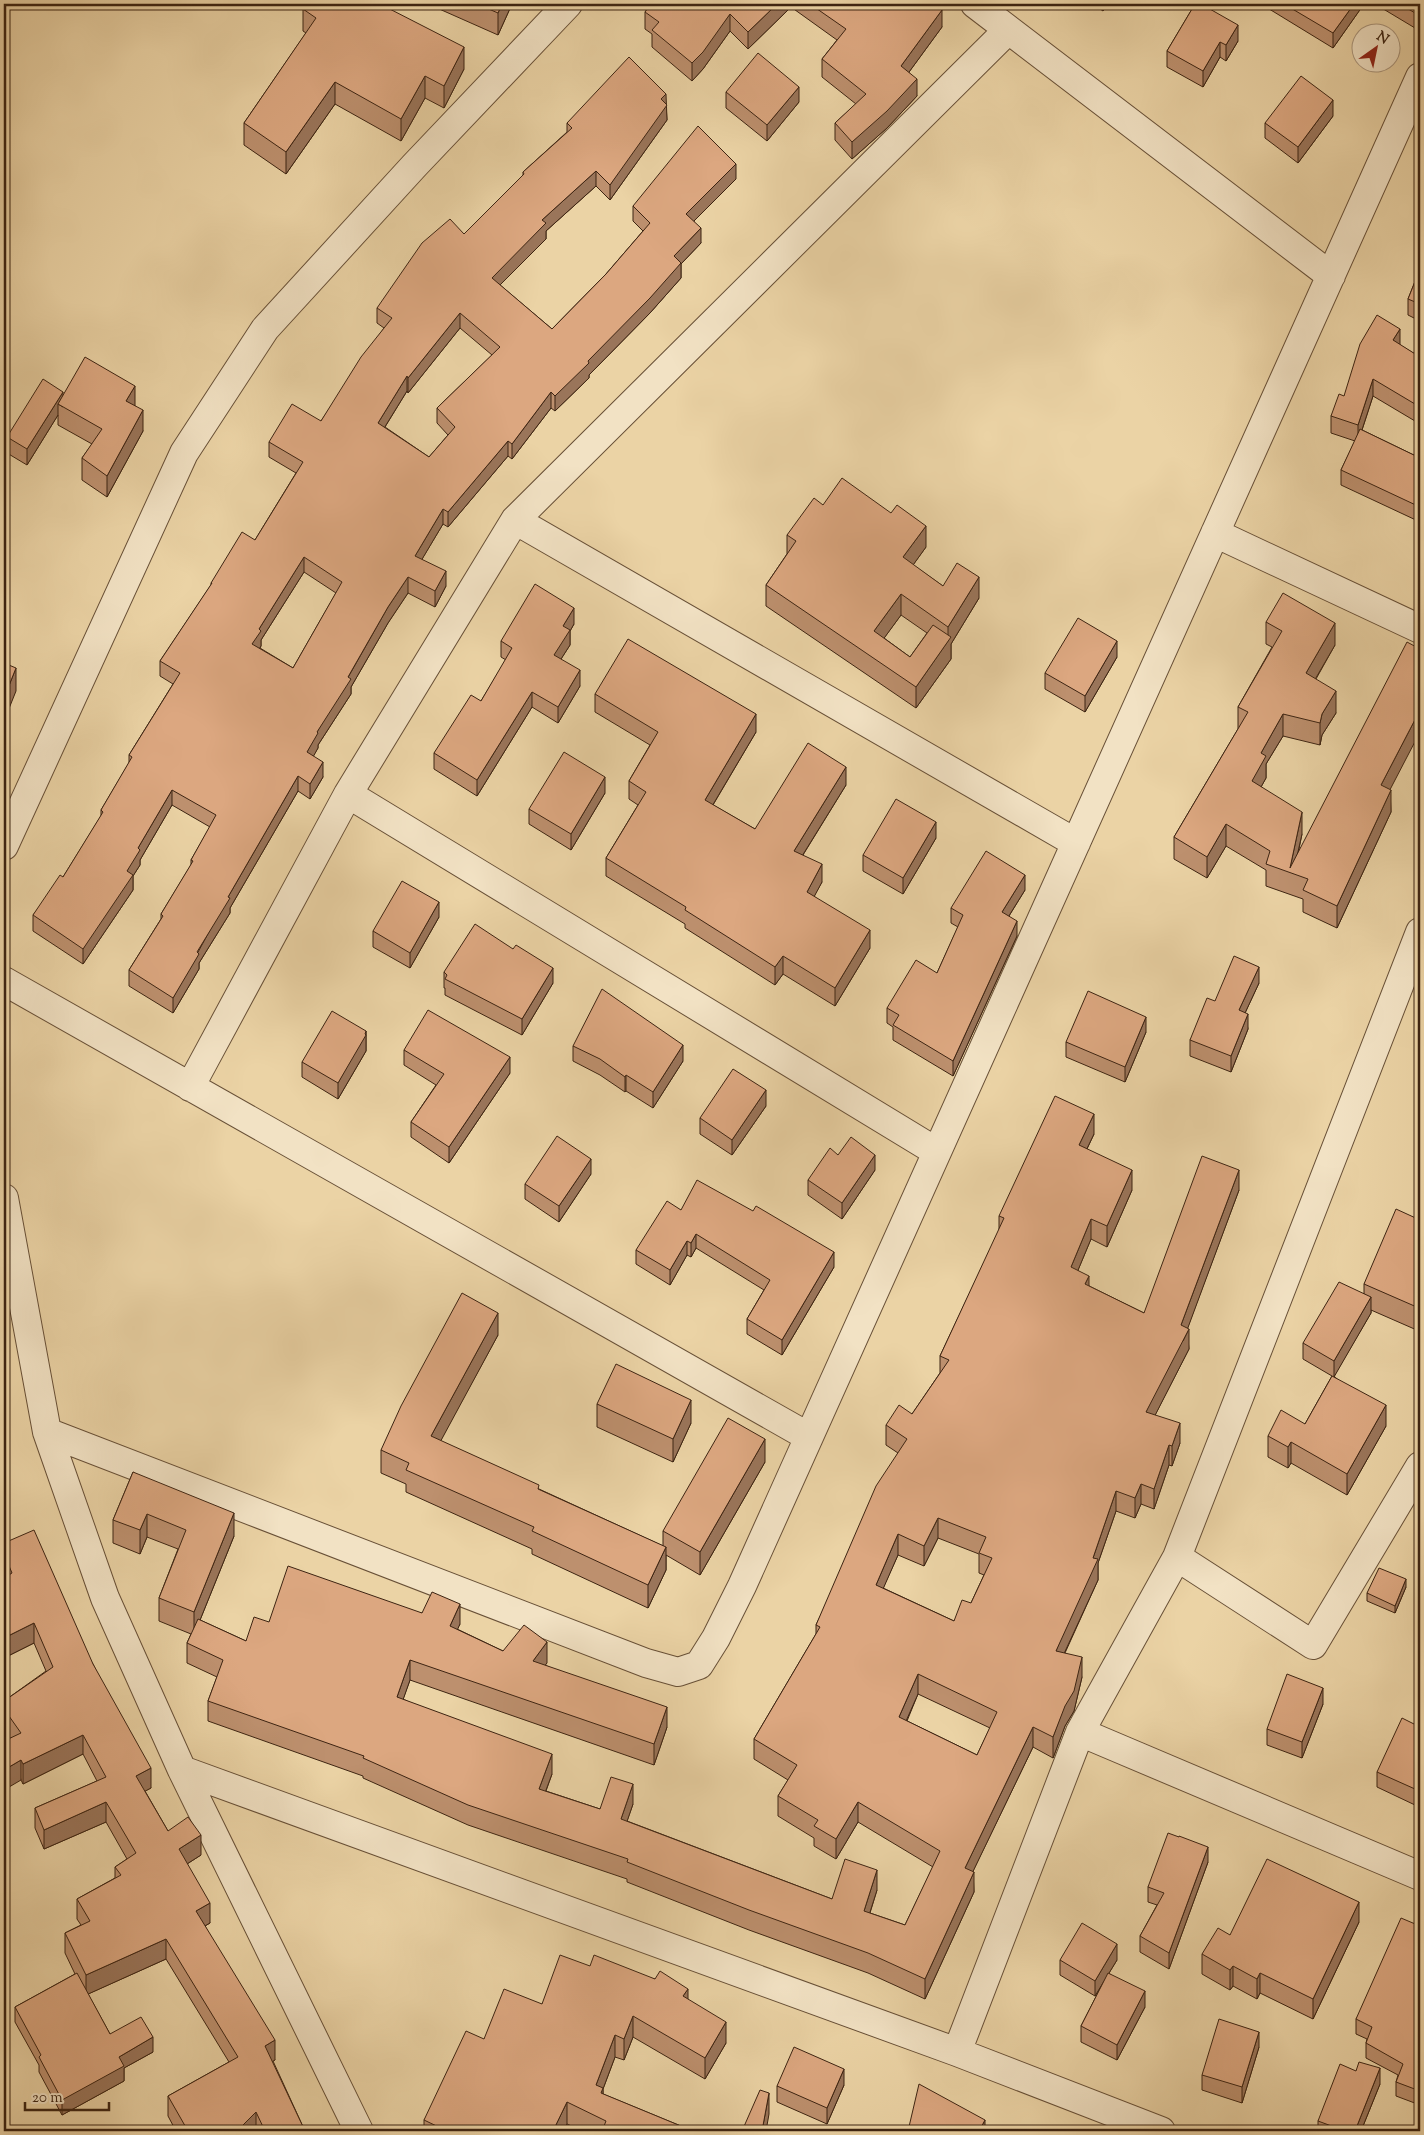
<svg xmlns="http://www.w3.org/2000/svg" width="1424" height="2135" viewBox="0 0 1424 2135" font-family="'Sorts Mill Goudy',serif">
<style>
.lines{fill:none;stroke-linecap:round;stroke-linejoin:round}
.street-casing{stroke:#685037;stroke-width:30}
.street{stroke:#f2e2c4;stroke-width:28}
.wall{fill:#bd906e;stroke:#3d2412;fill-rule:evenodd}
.shaded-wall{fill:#9a755a;stroke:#3d2412}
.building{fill:#dca780;stroke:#3d2412;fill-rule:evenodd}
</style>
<rect width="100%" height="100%" fill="#ebd3a5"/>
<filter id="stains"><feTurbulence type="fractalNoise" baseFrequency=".004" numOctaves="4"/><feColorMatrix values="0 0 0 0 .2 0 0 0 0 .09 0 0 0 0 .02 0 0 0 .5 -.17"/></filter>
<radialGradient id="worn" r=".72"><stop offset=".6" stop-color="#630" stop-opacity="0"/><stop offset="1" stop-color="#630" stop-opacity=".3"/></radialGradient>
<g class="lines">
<!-- street casing -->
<g class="street-casing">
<path id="street" d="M975,4L1331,276
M515,520L1076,843
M1215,533L1420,629
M348,794L937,1152
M4,846L184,453L265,329L414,166L568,4
M4,981L809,1437
M190,1087L348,794L515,520L1008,30
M4,1198L47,1432L105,1598L182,1770L359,2131
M47,1432L646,1663L678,1672L699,1665L716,1638L742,1586L1420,77
M1177,1557L1313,1645L1420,1466
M1080,1732L1420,1876
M182,1770L957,2052L1161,2131
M957,2052L1080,1732L1177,1557L1420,932"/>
</g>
<!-- street -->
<use href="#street" class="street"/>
</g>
<!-- wall -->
<path class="wall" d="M428,4H512L498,35Z
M651,4H933L942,27L909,72L917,96L887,128L852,159L835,140V123L856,104L822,77V59L837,40L791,7L748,49L730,31L703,69L692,81L652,47V34L645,29V12Z
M1093,4H1108L1103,11Z
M1195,4L1238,41L1226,61L1220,57L1203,87L1167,67V51Z
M1261,4H1364L1333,48Z
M1375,4H1420V31Z
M303,9L464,69L444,108L425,98L401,141L335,104L286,174L244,145V123L306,33L303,31Z
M726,92L799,102L767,141L726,108Z
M666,104L667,120L610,200L596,186L546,231V239L500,285L552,329L606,274L643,231L633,221V206L736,179L694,221L701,243L681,264V278L650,313L589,375V378L555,411L551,408L512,459L508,456L448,527L443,524L422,559L446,586L435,607L408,593L388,623L351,687V694L318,745V748L313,756L323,777L310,799L298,791L230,908V913L199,963V969L173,1013L129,986V970L161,919V914L191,865V860L210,827L172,805L140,860V865L133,876V890L83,964L33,931V915L63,877L101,816V810L129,763V755L173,684L160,676V661L211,585V583L255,540L296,473L269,457V442L321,421L384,328L377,323V308L464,234L523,176V172L567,132V123ZM460,328L492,355L437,408V423L448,435L429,457L385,427L407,391L408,393ZM304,572L336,593L293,668L260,648L261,646V640Z
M1333,116L1298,163L1265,138V123Z
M1420,269V321L1408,315V299Z
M1400,345L1420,357V424L1373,396L1362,430L1420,458V547L1415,544V530L1418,521L1341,485V470L1355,441L1331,433V416L1344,396Z
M63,395L135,406L143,431L107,497L82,480V458L92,444L58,425V415L27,465L7,453V437Z
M823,505L926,547L913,565L943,586L979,598L951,644V659L916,708L766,606V585L787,554V535ZM901,615L927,633L910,657L884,638Z
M1266,622L1335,645L1316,679L1336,713L1322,735L1320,745L1283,736L1266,764V778L1261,787L1302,834L1298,854L1390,790L1391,812L1337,928L1303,912V899L1266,886V870L1226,846L1207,878L1174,859V837L1238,729V707L1272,647L1266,644Z
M574,624L570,631V645L561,659L580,686L558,723L532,707L477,796L434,769V753L481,701L506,660L501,657V641Z
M1117,657L1085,712L1045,689V673Z
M595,694L756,732L713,805L755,829L846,785L803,855L822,882L814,896L870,948L835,1006L783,974L775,985L685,928V924L606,876V858L638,805L629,799V781L650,745L595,712Z
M605,793L571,850L529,824V809Z
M936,838L903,894L863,871V855Z
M1025,890L1009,916L1017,936L953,1076L893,1040V1027L887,1023V1008L937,973L958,927L951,923V908Z
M439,917L410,968L373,947V931Z
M444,972L553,983L522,1035L445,995V988H444Z
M1259,983L1245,1013L1248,1029L1231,1072L1190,1056V1040L1215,1001Z
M366,1031V1051L338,1099L302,1077V1062Z
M1146,1032L1125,1082L1066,1057V1042Z
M573,1046L683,1061L653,1108L626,1091L625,1092L600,1075L573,1061Z
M404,1050L510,1073L449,1163L411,1137V1122L436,1085L404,1065Z
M766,1106L732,1155L700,1134V1118Z
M1094,1134L1087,1149L1132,1190L1107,1247L1091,1239L1078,1270L1089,1286L1144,1313L1239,1190L1187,1329L1189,1349L1155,1415L1180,1443L1172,1466L1169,1465L1154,1509L1141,1504L1135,1518L1116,1511L1098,1563V1580L1065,1653L1082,1677L1074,1711L1065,1726L1053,1758L1033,1747L973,1871L974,1892L925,1999L868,1973L749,1930L627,1882V1879L468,1825L363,1778V1776L208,1721V1701L217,1677L187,1663V1643L191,1634L159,1621V1598L178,1549L147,1537L140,1554L113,1543V1520L133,1472L234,1536L200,1620L246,1641L269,1622L422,1613L460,1624L457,1629L503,1651L547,1663L545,1665L667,1727L654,1765L410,1680L403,1699L552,1774L546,1791L600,1809L633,1804L627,1821L832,1899L877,1890L870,1913L905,1925L933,1867L858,1822L836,1859L814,1846V1838L778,1816V1796L788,1780L754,1759V1739L816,1634V1625L898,1453L886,1445V1425L912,1414L940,1373V1356L999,1231V1216ZM938,1538L979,1554V1573L984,1575L971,1603L954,1621L883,1588L898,1555L924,1566ZM918,1694L990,1728L977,1755L907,1721Z
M838,1155L875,1170L842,1219L808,1195V1180Z
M591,1174L559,1222L525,1199V1184Z
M681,1210L834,1267L782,1355L747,1334V1319L764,1290L696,1248L691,1257L687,1255L670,1285L636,1264V1250Z
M1420,1220V1327L1419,1331L1371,1310V1313L1334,1376L1386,1426L1347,1495L1291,1463L1288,1468L1268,1457V1436L1305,1424L1332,1376L1303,1359V1343L1364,1294V1284Z
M498,1335L440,1441L539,1489L663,1546V1531L765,1462L700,1575L666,1555V1570L648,1608L532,1554V1549L406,1492V1484L381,1473V1450Z
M597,1404L691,1423L673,1462L597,1427Z
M4,1543L93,1664L151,1788L145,1791L168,1831L201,1855L187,1864L210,1923L205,1926L275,2060L273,2061L305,2131H176L168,2116V2096L229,2062L166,1959L88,1994L110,2034L153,2052L124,2068V2081L62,2115L39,2072V2065L15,2022V2007L75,1974L65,1953V1933L81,1925L77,1919V1899L115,1878V1867L127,1859L106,1822L44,1849L35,1828V1808L97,1781L83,1754L23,1784L21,1780L10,1738L4,1729V1701L46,1671L34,1643L4,1658V1578L5,1577L4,1574Z
M1406,1587L1395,1613L1367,1601V1593Z
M1323,1704L1302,1758L1267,1745V1729Z
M1420,1727V1794L1415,1805L1377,1787V1772Z
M1179,1837L1208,1862L1169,1969L1140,1952V1936L1157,1905L1148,1902V1887Z
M1359,1922L1313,2019L1260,1993L1257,1999L1233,1986L1230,1990L1202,1974V1954L1230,1935Z
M1420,1926V2105L1396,2096V2082L1398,2075L1366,2058V2043L1367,2039L1356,2034V2019Z
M1060,1960H1117L1109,1973L1145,2007L1117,2060L1081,2042V2026L1104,1981L1095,1996L1060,1975Z
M590,1966L655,1979L688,1999L726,2043L705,2079L633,2037L624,2060L615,2057L603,2089V2094L693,2131H583L567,2124L563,2131H424V2120L484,2039L542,2004Z
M1259,2047L1242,2103L1202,2090V2075Z
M1356,2071L1380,2084L1361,2131H1318V2121Z
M844,2085L827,2124L777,2102V2086Z"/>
<!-- shaded-wall -->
<path class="shaded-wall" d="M502,4H512L498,35V13Z
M777,4H791V7L748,49V32Z
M1103,4H1108L1103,11Z
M1354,4H1364L1333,48V33Z
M942,10V27L901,83V66Z
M730,14V31L703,69L692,81V63Z
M1238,25V41L1226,61V45Z
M1220,42V57L1203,87V71Z
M464,47V69L444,108V86Z
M425,76V98L401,141V119Z
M917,79V96L887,128L852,159V142Z
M335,82V104L286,174V152Z
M799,87V102L767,141V125Z
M666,94L667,120L610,200V185L661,99Z
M1333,100V116L1298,163V147Z
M736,164V179L686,229V214Z
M596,171V186L546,231V239L492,293V278L542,220Z
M701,228V243L681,264V278L650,313L589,375V378L555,411V396L674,256Z
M460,313V328L408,393V378Z
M1400,329V346L1393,340Z
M407,376V391L378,438V423Z
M1373,379V396L1358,442V425Z
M135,386V407L126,401Z
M63,392V407L58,404V415L27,465V449Z
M551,392V408L512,459V444Z
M143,410V431L107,497V476Z
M508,441V456L448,527V512Z
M443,509V524L415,571V556Z
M926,526V547L903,579V557Z
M304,557V572L261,640V646L252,659V644L259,629Z
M446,571V586L435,607V591Z
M408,577V593L388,623L351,687V694L318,745V748L307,768V752L317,732L388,607Z
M979,577V598L951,644V659L916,708V687L948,641V627Z
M901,594V615L874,652V631Z
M574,608V624L570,631V645L554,670V655L563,626Z
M1335,623V645L1306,695V673Z
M1117,641V657L1085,712V696Z
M8,646V669L4,680V657Z
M16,668V691L4,721V698Z
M580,670V686L558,723V707Z
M1336,691V713L1322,735L1320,745V723L1322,714Z
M532,692V707L477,796V780Z
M1420,710V732L1381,807V785Z
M756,714V732L705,818V800Z
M1283,714V736L1266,764V778L1252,803V781L1261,753Z
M323,762V777L310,799V784Z
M846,767V785L794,869V851Z
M298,776V791L230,908V913L199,963V969L173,1013V998L228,897Z
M605,777V793L571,850V834Z
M172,790V805L140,860V865L133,876V890L83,964V949L127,871L138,848Z
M1391,790V812L1337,928V906Z
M1302,812V834L1293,874L1290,868Z
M936,822V838L903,894V878Z
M1226,824V846L1207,878V857Z
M822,864V882L807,910V892Z
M1025,875V890L1002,927V912Z
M439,902V917L410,968V953Z
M1017,921V936L953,1076V1061Z
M870,930V948L835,1006V988Z
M783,956V974L775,985V967Z
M1259,967V983L1239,1026V1010Z
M553,968V983L522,1035V1019Z
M1248,1014V1029L1231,1072V1056Z
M1146,1017V1032L1125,1082V1067Z
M366,1031V1051L338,1099V1083Z
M683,1045V1061L653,1108V1092Z
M510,1057V1073L449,1163V1147Z
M626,1075V1091L625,1092V1077Z
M766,1090V1106L732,1155V1140Z
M1094,1114V1134L1079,1165V1145Z
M875,1155V1170L842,1219V1203Z
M591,1159V1174L559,1222V1206Z
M1132,1170V1190L1107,1247V1226Z
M1239,1170V1190L1183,1341L1189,1329V1349L1146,1433V1412L1181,1325Z
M1091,1219V1239L1071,1287V1267Z
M696,1234V1248L691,1257V1243Z
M687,1241V1255L670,1285V1270Z
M834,1252V1267L782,1355V1340Z
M1089,1276V1296L1085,1284Z
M1371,1297V1313L1334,1377V1361Z
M1420,1304V1327L1419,1331V1308Z
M498,1313V1335L431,1459V1436Z
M691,1400V1423L673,1462V1439Z
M1386,1405V1426L1347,1495V1474Z
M1180,1423V1443L1172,1466V1446Z
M765,1439V1462L700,1575V1552Z
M1291,1442V1463L1288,1468V1447Z
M1169,1445V1465L1154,1509V1489Z
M1141,1484V1504L1135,1518V1498Z
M1116,1491V1511L1098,1563V1580L1056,1671V1651L1093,1558Z
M234,1513V1536L194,1635V1612Z
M147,1514V1537L140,1554V1530Z
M938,1518V1538L924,1566V1546Z
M898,1534V1555L876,1605V1585Z
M666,1547V1570L648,1608V1585Z
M1406,1579V1587L1395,1613V1606Z
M460,1604V1624L450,1646V1626Z
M34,1623V1643L4,1658V1638Z
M547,1642V1663L533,1681V1661Z
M1082,1657V1677L1074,1711L1065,1726L1053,1758V1737Z
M410,1660V1680L397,1717V1697Z
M918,1674V1694L899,1737V1717Z
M1323,1688V1704L1302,1758V1742Z
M667,1707V1727L654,1765V1744Z
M1033,1727V1747L965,1888V1868Z
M83,1735V1754L23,1784V1764Z
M552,1754V1774L539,1809V1789Z
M21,1760V1780L4,1790V1770Z
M151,1768V1788L136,1796V1776Z
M1420,1778V1794L1415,1805V1789Z
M633,1784V1804L621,1839V1819Z
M106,1802V1822L44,1849V1830Z
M858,1802V1822L836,1859V1839Z
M201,1835V1855L179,1869V1849Z
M1208,1847V1862L1169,1969V1953Z
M877,1870V1890L864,1931V1911Z
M974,1872V1892L925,1999V1979Z
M1359,1902V1922L1313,2019V1999Z
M210,1903V1923L196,1931V1911Z
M166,1939V1959L86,1995V1975Z
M1117,1944V1960L1095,1996V1981Z
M1233,1966V1986L1230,1990V1970Z
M1260,1973V1993L1257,1999V1979Z
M688,1989V2010L683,1996Z
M1145,1991V2007L1117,2060V2045Z
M633,2016V2037L624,2060V2039Z
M726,2022V2043L705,2079V2058Z
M1259,2032V2047L1242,2103V2087Z
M615,2035V2057L603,2089V2109L596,2085Z
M153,2037V2052L124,2068V2081L62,2115V2100L119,2057Z
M275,2040V2060L265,2066V2046Z
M1380,2068V2084L1361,2131H1355Z
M844,2069V2085L827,2124V2108Z
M769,2093V2114L766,2131H762Z
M567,2102V2124L563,2131H553Z
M256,2112V2131H237Z
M985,2120V2131H979Z
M202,2127V2131H194Z"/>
<!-- building -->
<path class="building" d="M307,4H380L464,47L444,86L425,76L401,119L335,82L286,152L244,123L316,18L303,9Z
M477,4H502L498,13Z
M651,4H777L748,32L730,14L703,52L692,63L652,30L659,22L645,12Z
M810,4H933L942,10L901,66L917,79L887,111L852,142L835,123L866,94L822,59L846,29Z
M1195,4H1201L1238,25L1226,45L1220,42L1203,71L1167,51Z
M1284,4H1354L1333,33Z
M1400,4H1420V16Z
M758,53L799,87L767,125L726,92Z
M629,57L666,94L661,99L667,105L610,185L596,171L542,220L546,223L492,278L552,329L606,274L650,223L633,206L698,126L736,164L686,214L701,228L674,256L681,263L650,298L588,361L589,363L555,396L551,392L512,444L508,441L448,512L443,509L415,556L446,571L435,591L408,577L388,607L348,677L351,679L317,732L318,733L307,752L323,762L310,784L298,776L228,897L230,898L197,952L199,954L173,998L129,970L163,916L161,914L193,861L191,860L216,815L172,790L138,848L140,850L127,871L133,875L83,949L33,915L60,875L63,877L103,812L101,810L132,757L129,755L180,673L160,661L212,583H211L242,532L255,540L303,462L269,442L292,404L321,421L361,357L392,318L377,308L422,243L450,219L464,234L524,174L523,172L572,128L567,123ZM460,313L500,347L437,408L455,427L429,457L378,423L407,376L408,378ZM304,557L342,582L293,668L252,644L261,631L259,629Z
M1301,76L1333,100L1298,147L1265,123Z
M1420,269V304L1408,299Z
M1377,315L1400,329L1393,340L1420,357V407L1373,379L1358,425L1331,416L1339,394L1344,396L1360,344Z
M85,357L135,386L126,401L143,410L107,476L82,458L102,429L58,404Z
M43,379L63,392L27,449L7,437Z
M1360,429L1420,458V507L1341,470Z
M842,478L891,513L897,505L926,526L903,557L943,586L957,563L979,577L948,627L901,594L874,631L910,657L933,625L951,637L916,687L766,585L796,541L787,535L814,498L823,505Z
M1420,517V532L1415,530Z
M535,584L574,608L563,626L570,630L554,655L580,670L558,707L532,692L477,780L434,753L471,695L481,701L512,648L501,641Z
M1283,593L1335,623L1306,673L1336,691L1322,714L1320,723L1283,714L1261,753L1266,756L1252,781L1302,812L1290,868L1407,642L1420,649V710L1381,785L1391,790L1337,906L1303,890L1308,879L1266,864L1270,851L1226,824L1207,857L1174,837L1248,712L1238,707L1282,631L1266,622Z
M1078,618L1117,641L1085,696L1045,673Z
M628,639L756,714L705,800L755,829L808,743L846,767L794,851L822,864L807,892L870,930L835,988L783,956L775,967L685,910L686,907L606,858L646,792L629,781L658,732L595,694Z
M4,644L8,646L4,657Z
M4,663L16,668L4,698Z
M564,752L605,777L571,834L529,809Z
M896,799L936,822L903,878L863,855Z
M986,851L1025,875L1002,912L1017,921L953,1061L893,1025L899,1015L887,1008L916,960L937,973L963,915L951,908Z
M402,881L439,902L410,953L373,931Z
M475,924L513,949L516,945L553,968L522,1019L445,979L447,975L444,972Z
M1234,956L1259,967L1239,1010L1248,1014L1231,1056L1190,1040L1207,998L1215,1001Z
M602,989L683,1045L653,1092L626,1075L625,1077L600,1059L573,1046Z
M1088,991L1146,1017L1125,1067L1066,1042Z
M428,1010L510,1057L449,1147L411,1122L444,1074L404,1050Z
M332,1011L366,1031L365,1034L366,1035L338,1083L302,1062Z
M733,1069L766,1090L732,1140L700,1118Z
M1055,1096L1094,1114L1079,1145L1132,1170L1107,1226L1091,1219L1071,1267L1089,1276L1085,1284L1144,1313L1202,1156L1239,1170L1181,1325L1189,1329L1146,1412L1180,1423L1172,1446L1169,1445L1154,1489L1141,1484L1135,1498L1116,1491L1093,1558L1098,1559L1056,1651L1082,1657L1074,1691L1065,1706L1053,1737L1033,1727L965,1868L974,1872L925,1979L868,1953L749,1910L627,1862L628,1859L468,1805L363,1758L364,1756L208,1701L223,1660L187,1643L198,1619L246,1641L254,1617L269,1622L288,1566L422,1613L432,1592L460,1604L450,1626L503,1651L524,1625L547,1642L533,1661L667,1707L654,1744L410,1660L397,1697L552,1754L539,1789L600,1809L611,1777L633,1784L621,1819L832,1899L845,1859L877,1870L864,1911L905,1925L940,1851L858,1802L836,1839L814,1826L818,1820L778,1796L797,1765L754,1739L820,1627L816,1625L876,1486L907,1439L886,1425L899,1405L912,1414L949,1360L940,1356L1004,1218L999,1216ZM938,1518L986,1537L979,1553L992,1558L971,1603L962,1600L954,1621L876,1585L898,1534L924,1546ZM918,1674L997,1712L977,1755L899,1717Z
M557,1136L591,1159L559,1206L525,1184Z
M851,1137L875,1155L842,1203L808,1180L830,1148L838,1155Z
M697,1180L753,1211L756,1206L834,1252L782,1340L747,1319L770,1280L696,1234L691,1243L687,1241L670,1270L636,1250L667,1201L681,1210Z
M1396,1209L1420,1220V1304L1419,1308L1364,1284Z
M1339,1282L1371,1297L1334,1361L1303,1343Z
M462,1293L498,1313L431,1436L539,1485L538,1489L666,1547L648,1585L532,1531L534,1527L406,1470L409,1463L381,1450L401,1406Z
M616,1364L691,1400L673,1439L597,1404Z
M1332,1376L1386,1405L1347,1474L1291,1442L1288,1447L1268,1436L1281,1410L1305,1424Z
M728,1418L765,1439L700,1552L663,1531Z
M133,1472L234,1513L194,1612L159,1598L186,1530L147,1514L140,1530L113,1520Z
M34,1530L93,1664L151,1768L136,1776L168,1831L188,1817L201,1835L179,1849L210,1903L196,1911L275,2040L265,2046L305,2131H265L256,2112L237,2131H206L202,2127L194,2131H188L168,2096L238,2057L166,1939L86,1975L65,1933L90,1921L77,1899L121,1875L115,1867L136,1853L106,1802L44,1830L35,1808L106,1777L83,1735L23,1764L21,1760L4,1770V1741L21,1733L4,1709V1701L53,1667L34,1623L4,1638V1578L12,1573L4,1554V1543Z
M1379,1568L1406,1579L1395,1606L1367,1593Z
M1287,1674L1323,1688L1302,1742L1267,1729Z
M1402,1718L1420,1727V1778L1415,1789L1377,1772Z
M1168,1833L1179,1837V1836L1208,1847L1169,1953L1140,1936L1164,1893L1148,1887Z
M1267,1859L1359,1902L1313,1999L1260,1973L1257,1979L1233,1966L1230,1970L1202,1954L1218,1928L1230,1935Z
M1401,1918L1420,1926V1979L1419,1983H1420V2091L1396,2082L1403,2064L1366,2043L1372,2027L1356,2019Z
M1082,1923L1117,1944L1095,1981L1060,1960Z
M560,1955L590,1966L594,1955L655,1979L660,1971L688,1989L683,1996L726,2022L705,2058L633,2016L624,2039L615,2035L596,2085L603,2088L601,2093L693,2131H602L606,2121L567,2102L553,2131H447L424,2120L466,2031L484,2039L504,1989L542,2004Z
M77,1973L110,2034L141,2017L153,2037L119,2057L124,2066L62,2100L39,2057L41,2055L15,2007Z
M1108,1973L1145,1991L1117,2045L1081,2026Z
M1219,2019L1259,2032L1242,2087L1202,2075Z
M794,2047L844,2069L827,2108L777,2086Z
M1359,2062L1380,2068L1355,2131H1345L1318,2121L1340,2064L1356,2071Z
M919,2084L985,2120L979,2131H908Z
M760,2090L769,2093L762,2131H742Z"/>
<!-- margin -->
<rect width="1424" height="2135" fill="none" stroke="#ebd3a5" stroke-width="20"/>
<rect x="5" y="5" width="1414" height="2125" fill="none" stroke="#3d2412" stroke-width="2.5"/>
<rect x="10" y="10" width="1404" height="2115" fill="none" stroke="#3d2412"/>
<!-- north arrow -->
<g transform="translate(1376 48) rotate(33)"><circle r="24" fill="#f2e2c4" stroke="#aa967d"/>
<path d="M0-4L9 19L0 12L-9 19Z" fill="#8f2418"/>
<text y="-8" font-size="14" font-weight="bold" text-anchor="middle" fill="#3d2412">N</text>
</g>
<!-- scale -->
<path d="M25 2102v8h84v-8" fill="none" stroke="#3d2412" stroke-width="2.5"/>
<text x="32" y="2102" font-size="15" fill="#3d2412" stroke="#f2e2c4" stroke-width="4" paint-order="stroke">20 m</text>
<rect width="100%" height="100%" filter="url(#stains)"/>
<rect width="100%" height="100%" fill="url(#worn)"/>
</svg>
